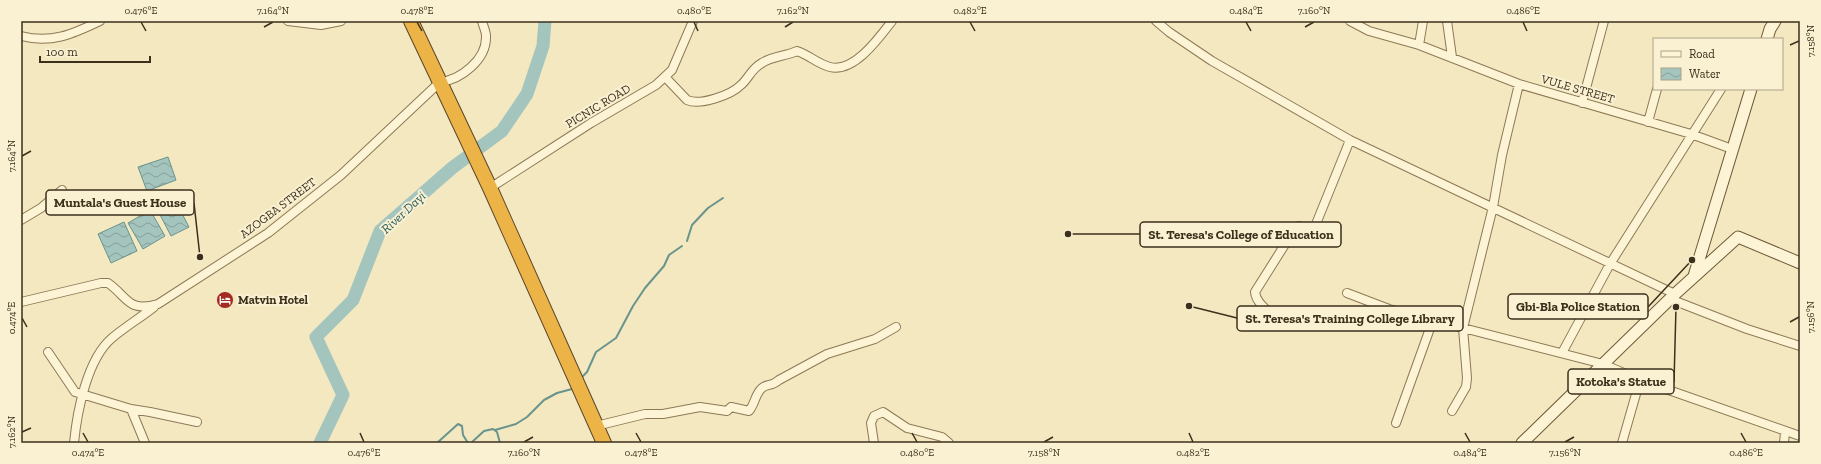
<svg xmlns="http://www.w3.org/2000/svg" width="1821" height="464" viewBox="0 0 1821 464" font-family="'Zilla Slab',serif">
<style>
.water{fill:url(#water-waves);stroke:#69948d}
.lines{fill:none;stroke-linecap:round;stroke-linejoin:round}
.stream{stroke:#69948d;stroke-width:2}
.river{stroke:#a4c4be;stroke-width:13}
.street-casing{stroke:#8e7956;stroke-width:10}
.secondary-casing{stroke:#705a39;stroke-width:13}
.highway-casing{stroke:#5b462b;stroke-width:16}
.street{stroke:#fcf4d5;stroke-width:8}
.secondary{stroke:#fcf4d5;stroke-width:11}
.highway{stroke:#ecb347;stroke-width:14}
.ticks{fill:none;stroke:#3c2f1c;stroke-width:1.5}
.labels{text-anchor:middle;stroke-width:4;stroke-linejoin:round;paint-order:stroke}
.street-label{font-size:12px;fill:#3c2f1c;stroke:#f9f1d1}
.poi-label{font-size:12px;font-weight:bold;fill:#3c2f1c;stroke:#f9f1d1;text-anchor:start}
.water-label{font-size:13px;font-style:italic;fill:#295c5e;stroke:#f9f1d1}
.leader{fill:none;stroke:#3c2f1c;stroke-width:1.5}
.callout-dot{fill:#3c2f1c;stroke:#f9f1d1;stroke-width:1.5}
.callout{fill:#f9f1d1;stroke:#3c2f1c;stroke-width:1.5}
.callout-label{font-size:13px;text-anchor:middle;font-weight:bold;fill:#3c2f1c}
.neatline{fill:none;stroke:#3c2f1c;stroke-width:1.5}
.ticks-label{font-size:10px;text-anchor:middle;fill:#3c2f1c}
</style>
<defs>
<pattern id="water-waves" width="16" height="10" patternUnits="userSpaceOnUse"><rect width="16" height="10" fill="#a4c4be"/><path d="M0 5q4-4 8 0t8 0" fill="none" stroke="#87a09a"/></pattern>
</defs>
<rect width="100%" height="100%" fill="#f3e8c0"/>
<!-- water -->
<path class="water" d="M168,157L176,180L147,191L138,167Z
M175,200L189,227L171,236L157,209Z
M150,210L165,236L143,249L128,223Z
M124,222L137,251L111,263L98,234Z"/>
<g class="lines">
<!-- stream -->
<path class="stream" d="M687,241L692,225L708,208L723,198
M581,378L587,372L596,352L616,338L633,306L645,288L664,266L669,255L682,246
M495,430L516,424L527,417L544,400L557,393L572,389
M437,443L458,424L462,426L463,435L468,443
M471,443L484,431L493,429L497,432L500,443"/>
<!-- river -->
<path class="river" d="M320,443L343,395L316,337L353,300L380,231L452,168L502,131L527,94L543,46L545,21"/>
<!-- street casing -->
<g class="street-casing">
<path id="street" d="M288,21L321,25L341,21
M1156,21L1169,32L1212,61L1350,140L1675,294
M1350,21L1369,31L1419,45L1519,84L1691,134L1732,149
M1447,21L1452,57
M21,36C51,44 73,34 100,21
M1419,45L1423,21
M666,78L687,100C700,106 731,95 741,85C749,78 751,69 762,63C770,57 786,56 797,51C809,55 818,64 830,67C854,73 879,38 892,21
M1582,103L1604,21
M1648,122L1657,89
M490,188L591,123L656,85L672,70L693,21
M21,220L41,208L62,190
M1347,293L1389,309L1463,328L1493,207L1502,155L1519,84
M1670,299L1747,329L1800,346
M21,302L101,283H108C128,297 128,313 158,304L268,233L341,175L440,82C460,80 487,60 486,36C486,31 483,26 482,21
M1271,314C1265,308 1256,302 1255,292L1294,230L1299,226L1309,230L1314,229L1350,140
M48,352L75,392L131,409L150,412L197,422
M1562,353L1610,264L1721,89
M1640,380L1800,436
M131,409L145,443
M1452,411L1466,387L1467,378L1463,328L1603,364L1640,380L1622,443
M1396,423L1433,320
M596,426L645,414H663L700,407L727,411L731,407L749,411C755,404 755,394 762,388C768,383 771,387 779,380L827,354L875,339L896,327
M74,443C77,412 87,359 112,338C125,327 140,318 154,307
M874,443L871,423L874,416L883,412L907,428L942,437L949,443
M1784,443L1785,432"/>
</g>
<!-- secondary casing -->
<g class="secondary-casing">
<path id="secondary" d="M1767,39L1770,29L1775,21
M1694,276L1751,89
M1522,443L1675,294L1738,237L1800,263"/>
</g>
<!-- highway casing -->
<g class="highway-casing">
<path id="highway" d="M411,21L490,188L604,443"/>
</g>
<!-- street -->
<use href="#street" class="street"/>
<!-- secondary -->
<use href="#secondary" class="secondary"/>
<!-- highway -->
<use href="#highway" class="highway"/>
</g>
<!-- ticks -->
<path class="ticks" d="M141,22L146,31M417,22L422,31M694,22L698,31M970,22L975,31M1246,22L1251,31M1523,22L1527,31M264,27L273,22M785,27L793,22M1305,27L1314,22M1790,45L1799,41M22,156L31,151M22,318L27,327M1790,322L1799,317M22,432L31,428M83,433L88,442M360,433L364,442M636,433L641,442M912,433L917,442M1189,433L1193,442M1465,433L1470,442M1741,433L1746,442M524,442L533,437M1044,442L1053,437M1565,442L1574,437"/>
<!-- icons -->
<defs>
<g id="hotel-disc" transform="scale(0.9)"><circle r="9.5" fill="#a42b1f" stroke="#f9f1d1"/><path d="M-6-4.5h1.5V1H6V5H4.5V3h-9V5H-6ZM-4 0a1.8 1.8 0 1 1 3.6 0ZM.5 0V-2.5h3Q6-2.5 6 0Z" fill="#fff"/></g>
</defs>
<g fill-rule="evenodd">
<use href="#hotel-disc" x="225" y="300"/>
</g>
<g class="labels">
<!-- street labels -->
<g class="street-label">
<text transform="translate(1578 89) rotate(16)" y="4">VULE STREET</text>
<text transform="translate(598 106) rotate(-31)" y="4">PICNIC ROAD</text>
<text transform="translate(278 208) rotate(-37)" y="4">AZOGBA STREET</text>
</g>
<!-- poi labels -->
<g class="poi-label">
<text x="238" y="304">Matvin Hotel</text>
</g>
<!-- water labels -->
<g class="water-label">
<text transform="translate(403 212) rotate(-43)" y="5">River Dayi</text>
</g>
</g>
<!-- callouts -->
<path class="leader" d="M200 257L194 203M1068 234L1140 234M1692 260L1648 307M1189 306L1237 318M1676 307L1674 382"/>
<g class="callout-dot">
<circle cx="200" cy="257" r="4"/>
<circle cx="1068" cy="234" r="4"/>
<circle cx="1692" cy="260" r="4"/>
<circle cx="1189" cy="306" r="4"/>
<circle cx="1676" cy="307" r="4"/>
</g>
<g class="callout">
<rect x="46" y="190" width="148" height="25" rx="4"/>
<rect x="1140" y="222" width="201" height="25" rx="4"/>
<rect x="1508" y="294" width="140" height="25" rx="4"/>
<rect x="1237" y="306" width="226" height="25" rx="4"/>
<rect x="1568" y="369" width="106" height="25" rx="4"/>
</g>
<g class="callout-label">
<text x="120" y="207">Muntala's Guest House</text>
<text x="1241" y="239">St. Teresa's College of Education</text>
<text x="1578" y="311">Gbi-Bla Police Station</text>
<text x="1350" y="323">St. Teresa's Training College Library</text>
<text x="1621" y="386">Kotoka's Statue</text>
</g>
<!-- border -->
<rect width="1821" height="464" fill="none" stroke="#f9f1d1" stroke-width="44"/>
<!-- legend -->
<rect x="1653" y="38" width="130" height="52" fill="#f9f1d1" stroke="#ada389"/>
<rect x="1661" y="51" width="20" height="6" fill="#fcf4d5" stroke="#ada389"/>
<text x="1689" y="58" font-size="12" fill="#3c2f1c">Road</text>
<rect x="1661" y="68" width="20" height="12" fill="url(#water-waves)" stroke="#ada389"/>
<text x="1689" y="78" font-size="12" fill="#3c2f1c">Water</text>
<!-- scale -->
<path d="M40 56v6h110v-6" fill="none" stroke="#3c2f1c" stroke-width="2"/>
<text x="46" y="56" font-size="12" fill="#3c2f1c" stroke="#f9f1d1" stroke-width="3" paint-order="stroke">100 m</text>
<rect x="22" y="22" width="1777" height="420" class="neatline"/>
<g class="ticks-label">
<text x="141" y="14">0.476°E</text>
<text x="273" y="14">7.164°N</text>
<text x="417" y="14">0.478°E</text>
<text x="694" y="14">0.480°E</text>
<text x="793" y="14">7.162°N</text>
<text x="970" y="14">0.482°E</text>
<text x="1246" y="14">0.484°E</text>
<text x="1314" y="14">7.160°N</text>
<text x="1523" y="14">0.486°E</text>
<text transform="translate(1810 41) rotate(-90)" y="4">7.158°N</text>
<text transform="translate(11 156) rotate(-90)" y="4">7.164°N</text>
<text transform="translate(1810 317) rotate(-90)" y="4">7.156°N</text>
<text transform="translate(11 318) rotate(-90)" y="4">0.474°E</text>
<text transform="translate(11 432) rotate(-90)" y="4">7.162°N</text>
<text x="88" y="456">0.474°E</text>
<text x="364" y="456">0.476°E</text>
<text x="524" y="456">7.160°N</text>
<text x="641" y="456">0.478°E</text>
<text x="917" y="456">0.480°E</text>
<text x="1044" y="456">7.158°N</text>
<text x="1193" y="456">0.482°E</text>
<text x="1470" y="456">0.484°E</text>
<text x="1565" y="456">7.156°N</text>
<text x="1746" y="456">0.486°E</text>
</g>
</svg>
